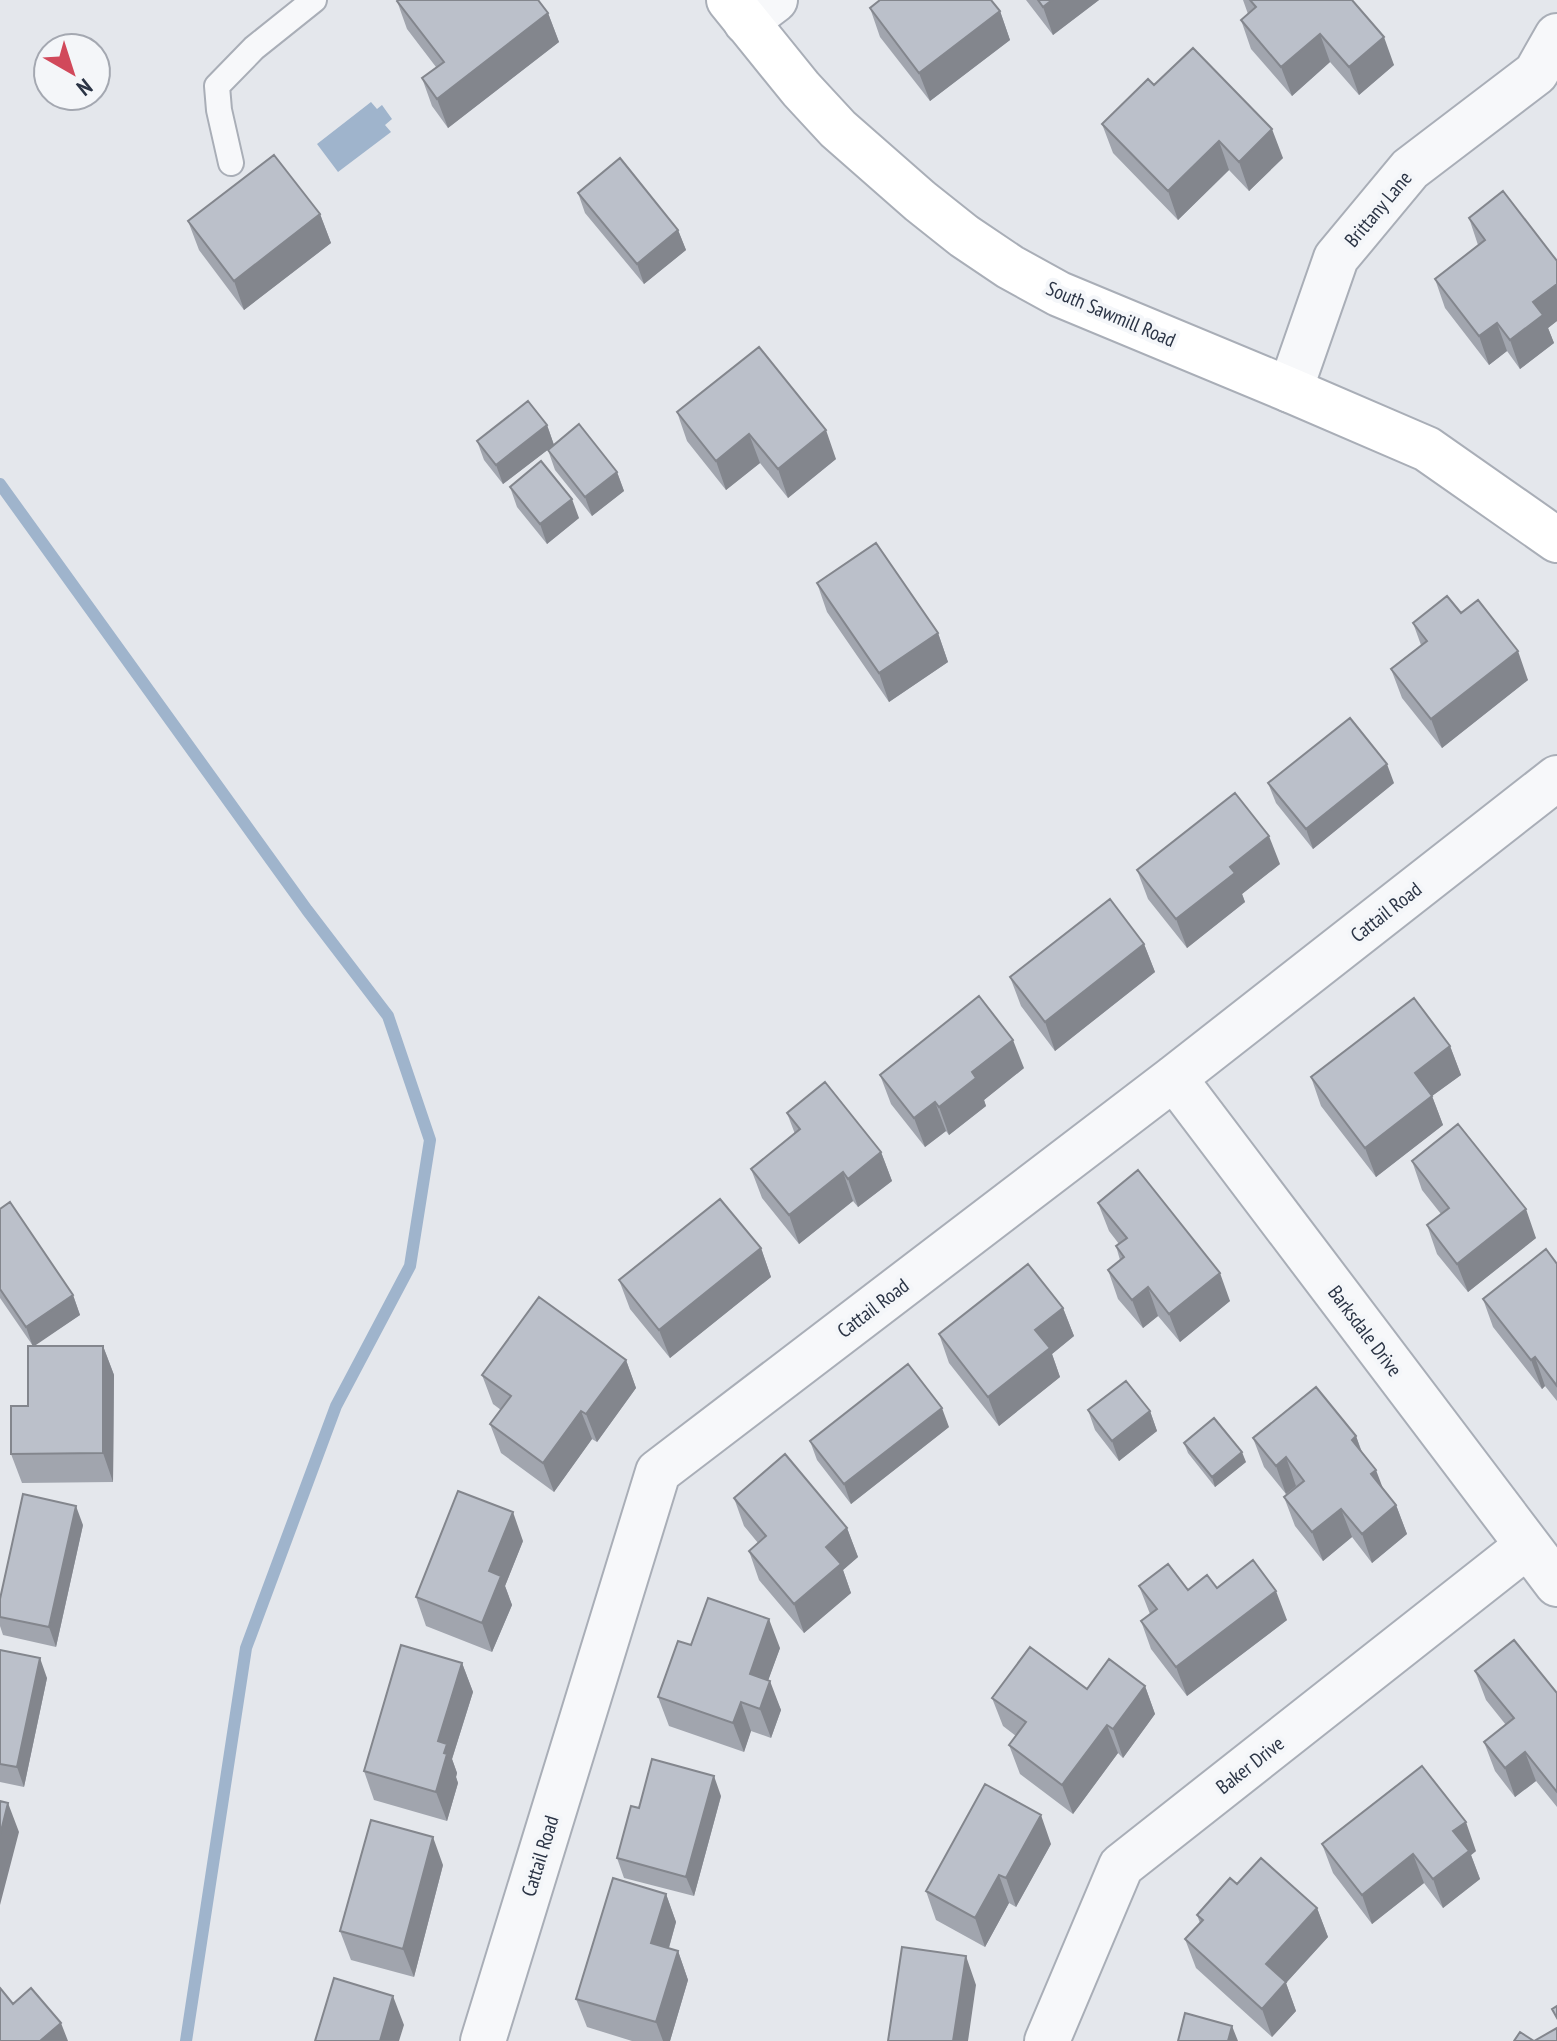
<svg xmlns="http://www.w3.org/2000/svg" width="1557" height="2041" viewBox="0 0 1557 2041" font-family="'PT Sans Narrow',sans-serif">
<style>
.water{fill:#9fb4cc}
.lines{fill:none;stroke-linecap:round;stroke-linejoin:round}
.stream{stroke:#9fb4cc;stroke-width:12}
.lane-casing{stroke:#a9aeb7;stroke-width:28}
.street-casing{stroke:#a9aeb7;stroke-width:48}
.secondary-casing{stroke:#a9aeb7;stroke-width:48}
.lane{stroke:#f7f8fa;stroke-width:24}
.street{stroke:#f7f8fa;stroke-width:44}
.secondary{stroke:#fff;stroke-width:44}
.wall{fill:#a1a5ae}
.shaded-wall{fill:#83868d}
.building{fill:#bbc0ca;stroke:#83868d;stroke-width:2}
.labels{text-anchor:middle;stroke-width:8;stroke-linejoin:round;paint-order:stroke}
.street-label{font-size:20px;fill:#2b3445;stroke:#f4f6f9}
</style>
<rect width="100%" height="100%" fill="#e4e7ec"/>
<!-- water -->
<path class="water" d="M371,102L377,109L382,105L392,119L385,125L391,132L338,172L317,144Z"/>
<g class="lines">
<!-- stream -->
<path class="stream" d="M0,484L307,910L388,1016L430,1140L410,1266L336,1406L246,1648L186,2041"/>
<!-- lane casing -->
<g class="lane-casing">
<path id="lane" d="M231,163L219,110L217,86L254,48L314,0"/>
</g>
<!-- street casing -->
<g class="street-casing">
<path id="street" d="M746,22L775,0
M1290,390L1336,258L1410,169L1536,73L1557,36
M1174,1078L1557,1584
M483,2041L658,1472L1174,1078L1557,778
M1047,2041L1121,1866L1527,1546"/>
</g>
<!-- secondary casing -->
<g class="secondary-casing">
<path id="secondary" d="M729,0L801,89L838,129L920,201L964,236L1010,267L1059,294L1290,390L1427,449L1557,540"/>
</g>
<!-- lane -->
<use href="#lane" class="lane"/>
<!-- street -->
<use href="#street" class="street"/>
<!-- secondary -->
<use href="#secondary" class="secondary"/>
</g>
<!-- wall -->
<path class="wall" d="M1026,0H1099L1053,35Z
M1243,0H1352L1394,65L1359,95L1330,62L1292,96L1251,49L1241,20L1248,14Z
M397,1L548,13L559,42L448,128L432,106L422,78L436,67L407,29Z
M870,8L1000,11L1010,40L930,101L880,37Z
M1154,85L1283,158L1249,191L1229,170L1178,220L1113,153L1102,124Z
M578,193L678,230L686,250L644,284L585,213Z
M320,214L331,243L244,310L199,250L188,221Z
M1469,218L1557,261V321L1548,328L1554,343L1520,369L1507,351L1489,365L1445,308L1435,279L1478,245Z
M677,412L836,459L788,498L760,463L726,490L687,441Z
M547,425L554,445L503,484L484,460L477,441Z
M548,450L617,472L624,491L592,516L555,470Z
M510,487L579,518L547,544L517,507Z
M817,583L938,633L948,662L889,702L827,612Z
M1461,613L1528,680L1442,748L1402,698L1391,669L1421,645L1413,623Z
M1268,783H1394L1313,849L1276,803Z
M1280,864L1242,894L1245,902L1187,948L1148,899L1137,870Z
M1144,944L1155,972L1055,1051L1021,1006L1010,977Z
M1450,1046L1461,1075L1432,1096L1443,1125L1376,1177L1321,1106L1311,1077Z
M1024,1068L984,1100L986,1106L949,1135L946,1131L925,1147L891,1104L880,1075Z
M787,1113L881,1152L892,1181L858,1207L853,1201L799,1244L762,1198L751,1169L795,1134Z
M1412,1161L1536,1238L1468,1292L1437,1254L1427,1225L1441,1214L1422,1190Z
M1098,1203L1230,1301L1180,1342L1158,1316L1143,1328L1118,1299L1108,1270L1120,1260L1116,1246L1119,1244L1109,1231Z
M0,1209L73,1295L80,1315L33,1346H103L114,1375L113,1482L22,1483L11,1454L28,1406L33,1346L0,1298Z
M761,1248L771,1277L670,1358L630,1309L619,1280Z
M1557,1264V1401L1545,1386L1542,1389L1493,1327L1483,1299Z
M1063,1308L1074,1336L1052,1354L1060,1377L999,1426L949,1363L939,1334Z
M626,1360L636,1388L597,1442L592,1439L554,1492L501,1453L490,1424L501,1410L493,1404L482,1375Z
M1088,1410L1150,1411L1157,1431L1119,1461L1095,1430Z
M949,1427L851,1504L817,1460L810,1441Z
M1356,1436L1362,1452L1383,1490L1396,1505L1407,1534L1372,1563L1352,1537L1323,1561L1295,1526L1284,1497L1297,1487L1286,1494L1264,1467L1253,1438Z
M1184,1443L1246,1462L1215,1487L1188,1453Z
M734,1498L847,1528L858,1557L843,1570L851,1593L804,1633L759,1580L749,1551L758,1543L744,1526Z
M83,1525L56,1647L3,1635L0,1626V1599Z
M523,1541L505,1586L512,1605L492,1652L426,1626L416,1597Z
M1139,1586L1188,1590L1217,1588L1287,1620L1187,1696L1151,1649L1141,1621L1150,1614Z
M691,1645L780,1648L768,1680L781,1710L771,1738L751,1731L744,1752L669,1726L658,1697Z
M0,1650L47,1678L24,1787L0,1782Z
M462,1663L473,1692L452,1759L457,1773L456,1777L458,1783L447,1821L374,1800L364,1771Z
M1475,1671L1557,1693V1807L1536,1781L1515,1797L1495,1771L1484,1742L1506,1725L1486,1700Z
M1145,1686L1155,1714L1123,1758L1118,1753L1073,1814L1020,1774L1009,1745L1016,1736L1003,1726L992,1698L1087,1689Z
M721,1796L694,1896L624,1878L617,1858Z
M1051,1844L1016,1907L1009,1903L985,1947L936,1920L926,1891Z
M1322,1844L1476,1851L1471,1855L1480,1879L1443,1908L1424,1883L1372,1924L1333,1873Z
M443,1865L414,1977L351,1960L340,1931Z
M1237,1884L1317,1908L1328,1937L1286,1983L1296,2011L1272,2037L1196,1968L1185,1939L1200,1923L1197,1915Z
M666,1894L676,1922L669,1948L678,1951L688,1980L670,2041H632L587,2027L576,1999Z"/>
<!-- shaded-wall -->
<path class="shaded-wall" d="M1052,0H1099L1053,35L1043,7Z
M1000,11L1010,40L930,101L919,73Z
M548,13L559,42L448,128L437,99Z
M1320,34L1330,62L1292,96L1281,67Z
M1384,37L1394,65L1359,95L1349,67Z
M1272,129L1283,158L1249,191L1239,162Z
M1219,141L1229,170L1178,220L1168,191Z
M320,214L331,243L244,310L234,281Z
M678,230L686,250L644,284L637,264Z
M1557,284V321L1548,328L1554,343L1520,369L1510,340L1533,302Z
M1497,323L1507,351L1489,365L1479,336Z
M547,425L554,445L503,484L496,465Z
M826,430L836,459L788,498L778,469Z
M749,434L760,463L726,490L716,461Z
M617,472L624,491L592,516L585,497Z
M572,499L579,518L547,544L540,524Z
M938,633L948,662L889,702L879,673Z
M1518,651L1528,680L1442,748L1431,719Z
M1387,764L1394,783L1313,849L1306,829Z
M1269,836L1280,864L1242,894L1245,902L1187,948L1176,919L1230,867Z
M1144,944L1155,972L1055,1051L1045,1022Z
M1013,1040L1024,1068L984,1100L986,1106L949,1135L939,1107L972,1072Z
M1450,1046L1461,1075L1432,1096L1443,1125L1376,1177L1365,1148L1415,1073Z
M935,1102L946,1131L925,1147L914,1118Z
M881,1152L892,1181L858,1207L848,1179Z
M843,1172L853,1201L799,1244L789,1215Z
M1526,1209L1536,1238L1468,1292L1457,1264Z
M761,1248L771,1277L670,1358L659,1330Z
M1220,1273L1230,1301L1180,1342L1169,1314Z
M1148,1287L1158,1316L1143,1328L1132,1300Z
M73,1295L80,1315L33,1347L26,1327Z
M1063,1308L1074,1336L1052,1354L1060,1377L999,1426L988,1397L1035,1330Z
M103,1346L114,1375L113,1482L103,1453Z
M1535,1357L1545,1386L1542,1389L1531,1360Z
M626,1360L636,1388L597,1442L586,1414Z
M942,1408L949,1427L851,1504L844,1484Z
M581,1411L592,1439L554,1492L543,1463Z
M1150,1411L1157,1431L1119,1461L1112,1441Z
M1356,1436L1366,1465L1352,1440Z
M1242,1452L1246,1462L1215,1487L1212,1477Z
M1286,1457L1296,1486L1286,1494L1276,1466Z
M1376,1470L1387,1499L1371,1474Z
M1396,1505L1407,1534L1372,1563L1362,1534Z
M76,1506L83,1525L56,1647L49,1627Z
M1341,1509L1352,1537L1323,1561L1312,1532Z
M513,1512L523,1541L505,1586L512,1605L492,1652L482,1623L489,1571Z
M847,1528L858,1557L843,1570L851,1593L804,1633L794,1604L826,1547Z
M1276,1591L1287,1620L1187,1696L1176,1667Z
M769,1619L780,1648L760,1703L750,1674Z
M40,1658L47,1678L24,1787L17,1767Z
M462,1663L473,1692L452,1759L457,1773L456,1777L458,1783L447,1821L436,1792L438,1741Z
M770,1681L781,1710L771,1738L760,1709Z
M1145,1686L1155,1714L1123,1758L1113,1729Z
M741,1702L751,1731L744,1752L733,1723Z
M1107,1725L1118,1753L1073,1814L1062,1785Z
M1525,1752L1536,1781L1515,1797L1505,1768Z
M714,1776L721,1796L694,1896L686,1877Z
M8,1803L19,1832L0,1905V1835Z
M1041,1815L1051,1844L1016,1907L1006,1878Z
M1466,1822L1476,1851L1471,1855L1480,1879L1443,1908L1433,1879L1453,1831Z
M433,1837L443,1865L414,1977L403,1949Z
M1413,1854L1424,1883L1372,1924L1362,1895Z
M999,1875L1009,1903L985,1947L975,1918Z
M666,1894L676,1922L662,1972L651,1943Z
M1317,1908L1328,1937L1286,1983L1296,2011L1272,2037L1262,2009L1266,1964Z
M678,1951L688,1980L670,2041H663L656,2022Z
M966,1956L976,1985L968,2041H953Z
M393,1996L404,2025L399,2041H380Z
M61,2023L68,2041H40Z
M1232,2026L1238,2041H1228Z"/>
<!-- building -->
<path class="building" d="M398,0H538L548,13L437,99L422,78L444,62L397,1Z
M880,0H991L1000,11L919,73L870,8Z
M1038,0H1052L1043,7Z
M1250,0H1352L1384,37L1349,67L1320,34L1281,67L1241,20L1256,7Z
M1193,48L1272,129L1239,162L1219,141L1168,191L1102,124L1148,79L1154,85Z
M274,155L320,214L234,281L188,221Z
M620,158L678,230L637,264L578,193Z
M1503,191L1557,261V284L1533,302L1543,315L1510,340L1497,323L1479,336L1435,279L1485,240L1469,218Z
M759,347L826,430L778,469L749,434L716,461L677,412Z
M528,401L547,425L496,465L477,441Z
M579,424L617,472L585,497L548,450Z
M541,461L572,499L540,524L510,487Z
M876,543L938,633L879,673L817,583Z
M1447,596L1461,613L1478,600L1518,651L1431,719L1391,669L1427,641L1413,623Z
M1350,718L1387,764L1306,829L1268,783Z
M1235,793L1269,836L1230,867L1235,873L1176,919L1137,870Z
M1110,899L1144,944L1045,1022L1010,977Z
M979,996L1013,1040L972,1072L976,1078L939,1107L935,1102L914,1118L880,1075Z
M1414,998L1450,1046L1415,1073L1432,1096L1365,1148L1311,1077Z
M825,1082L881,1152L848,1179L843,1172L789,1215L751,1169L800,1129L787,1113Z
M1458,1124L1526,1209L1457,1264L1427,1225L1449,1208L1412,1161Z
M1138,1170L1220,1273L1169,1314L1148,1287L1132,1300L1108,1270L1124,1257L1116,1246L1127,1238L1098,1203Z
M720,1199L761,1248L659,1330L619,1280Z
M10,1202L73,1295L26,1327L0,1289V1209Z
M1546,1249L1557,1264V1386L1535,1357L1531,1360L1483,1299Z
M1028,1264L1063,1308L1035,1330L1050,1348L988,1397L939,1334Z
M539,1297L626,1360L586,1414L581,1411L543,1463L490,1424L511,1396L482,1375Z
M28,1346H103V1453L11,1454V1406H28Z
M908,1364L942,1408L844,1484L810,1441Z
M1126,1381L1150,1411L1112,1441L1088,1410Z
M1316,1387L1356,1436L1352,1440L1376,1470L1371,1474L1396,1505L1362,1534L1341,1509L1312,1532L1284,1497L1304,1481L1286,1457L1276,1466L1253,1438Z
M1214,1418L1242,1452L1212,1477L1184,1443Z
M785,1454L847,1528L826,1547L841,1564L794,1604L749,1551L766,1536L734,1498Z
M458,1491L513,1512L489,1571L501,1576L482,1623L416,1597Z
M23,1494L76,1506L49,1627L0,1617V1599Z
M1253,1560L1276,1591L1176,1667L1141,1621L1157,1609L1139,1586L1168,1564L1188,1590L1207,1575L1217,1588Z
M708,1598L769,1619L750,1674L770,1681L760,1709L741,1702L733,1723L658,1697L678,1641L691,1645Z
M1514,1640L1557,1693V1792L1525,1752L1505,1768L1484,1742L1514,1718L1475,1671Z
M401,1645L462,1663L438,1741L447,1744L444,1753L447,1754L436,1792L364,1771Z
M1030,1647L1087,1689L1109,1659L1145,1686L1113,1729L1107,1725L1062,1785L1009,1745L1026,1722L992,1698Z
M0,1650L40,1658L17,1767L0,1764Z
M652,1759L714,1776L686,1877L617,1858L631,1806L639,1808Z
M1422,1766L1466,1822L1453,1831L1469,1851L1433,1879L1413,1854L1362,1895L1322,1844Z
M985,1784L1041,1815L1006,1878L999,1875L975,1918L926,1891Z
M0,1801L8,1803L0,1835Z
M371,1820L433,1837L403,1949L340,1931Z
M1261,1858L1317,1908L1266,1964L1286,1982L1262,2009L1185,1939L1203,1920L1197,1915L1230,1878L1237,1884Z
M613,1878L666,1894L651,1943L678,1951L656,2022L576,1999Z
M902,1947L966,1956L953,2041H888Z
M334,1978L393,1996L380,2041H315Z
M0,1988L13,2004L31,1988L61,2023L40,2041H0Z
M1557,2006V2018L1552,2009Z
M1185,2013L1232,2026L1228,2041H1178Z
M1557,2028V2041H1514L1520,2032L1534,2041Z"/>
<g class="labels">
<!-- street labels -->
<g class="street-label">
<text transform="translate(1378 209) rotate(-50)" y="7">Brittany Lane</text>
<text transform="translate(1111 314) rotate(23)" y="7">South Sawmill Road</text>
<text transform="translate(1386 912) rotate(-38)" y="7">Cattail Road</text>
<text transform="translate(873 1308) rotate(-37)" y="7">Cattail Road</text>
<text transform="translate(1365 1331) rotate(53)" y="7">Barksdale Drive</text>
<text transform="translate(1250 1765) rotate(-38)" y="7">Baker Drive</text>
<text transform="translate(540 1856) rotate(-73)" y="7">Cattail Road</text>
</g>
</g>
<!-- north arrow -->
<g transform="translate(72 72) rotate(141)"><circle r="38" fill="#f4f6f9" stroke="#a4a8b1" stroke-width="2"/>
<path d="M0-6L14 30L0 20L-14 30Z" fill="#d1495b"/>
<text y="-12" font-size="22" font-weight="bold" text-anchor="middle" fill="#2b3445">N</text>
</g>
</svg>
